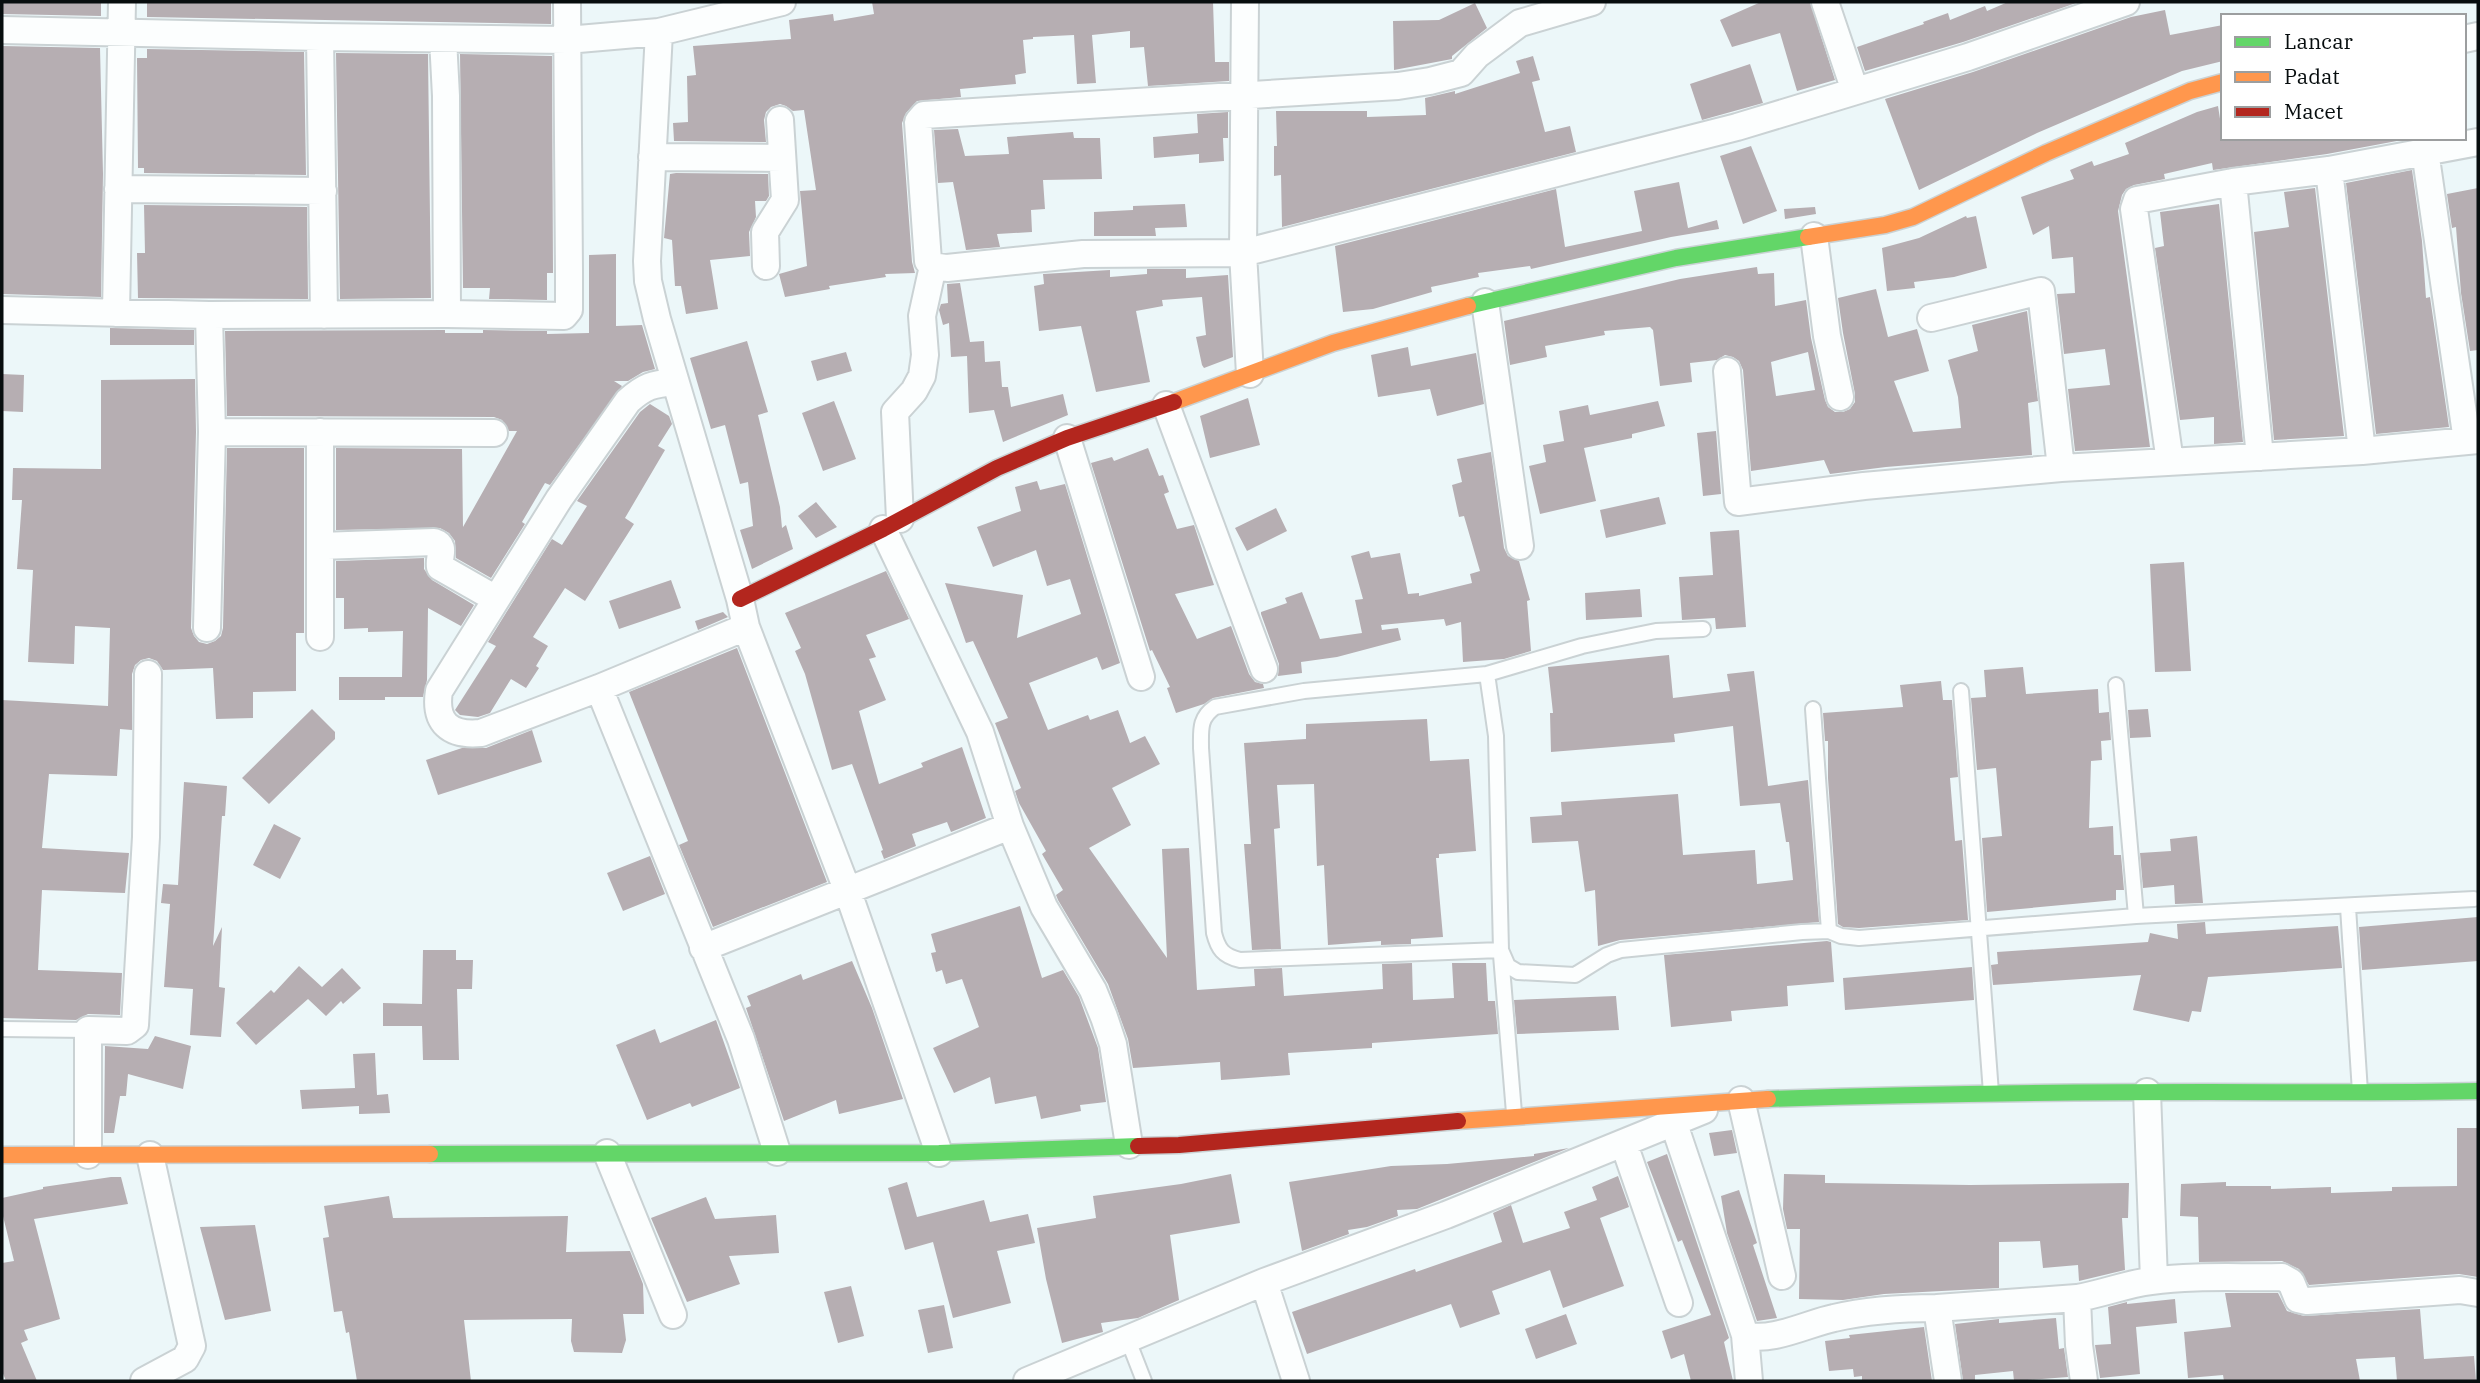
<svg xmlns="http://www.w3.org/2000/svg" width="2480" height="1383" viewBox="0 0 2480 1383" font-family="'IBM Plex Serif',serif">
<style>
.building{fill:#b6aeb2;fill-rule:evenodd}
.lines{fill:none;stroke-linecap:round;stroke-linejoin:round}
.lane-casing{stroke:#cad2d4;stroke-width:18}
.street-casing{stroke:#cad2d4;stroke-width:30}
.fast-casing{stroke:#cad2d4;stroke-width:19}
.slow-casing{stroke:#cad2d4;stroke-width:19}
.jam-casing{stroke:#cad2d4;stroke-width:19}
.lane{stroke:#fcfefe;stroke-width:14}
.street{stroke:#fcfefe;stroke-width:26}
.fast{stroke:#63d668;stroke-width:16}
.slow{stroke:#ff974d;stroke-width:16}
.jam{stroke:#b3261e;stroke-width:16}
</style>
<rect width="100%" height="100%" fill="#ecf7f9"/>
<!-- building -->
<path class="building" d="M2,2H101V16L2,14Z
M147,2H551V24L147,17Z
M872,2H1213L1215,62H1229V81L1148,86L1144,47L1130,48V31L1092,35L1096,83L1077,84L1074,35L1033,37V39L1023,40L1026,73L1015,75L1016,84L960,89L961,97L917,101L906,113L902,123L912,262L915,273L885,274L886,277L829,286L830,289L785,297L779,274L807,266L800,191L816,190L804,110L793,111L786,106L780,104L771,107L766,112L764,120L766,142L674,141L673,123L688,122L687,76L696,75L693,46L791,39L789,20L833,14L834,21L874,14Z
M1761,2H1810L1835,80L1797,91L1780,33L1732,47L1720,20Z
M2008,2H2079L1963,42L1865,71L1857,47L1924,24L1923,22L1948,13L1950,20L1985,6L1987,11Z
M1475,3L1487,28L1452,56V59L1394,70L1393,21L1439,20Z
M2165,10L2170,35L2223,25V61L2182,71L2037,133L1919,190L1885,99L1973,72L2131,17Z
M2,46L100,48L103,174L101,297L2,294Z
M147,49L304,52L306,175L144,173V168H138L137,58H147Z
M336,53L428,54L431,298L340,299Z
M460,54L552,56L553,273H547V300L489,299L490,288H463Z
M1533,56L1540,80L1532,82L1545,132L1570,126L1576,152L1282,227L1281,175L1274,176V146H1277L1276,111H1367V117L1426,115L1425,98L1455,91V94L1520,73L1516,61Z
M1750,64L1763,103L1702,120L1690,84Z
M2218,106L2223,138H2413L2327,154L2213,170L2212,163L2164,174L2165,179L2134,185L2126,189L2122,195L2118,211L2150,447L2075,451L2068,389L2110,385L2105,349L2064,354L2057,294L2075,293L2073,257L2052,259L2049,226L2033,235L2021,197L2074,179L2070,170L2092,161L2094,166L2129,154L2125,143L2197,112Z
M1228,112V138H1223L1224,161L1199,163V154L1154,158L1153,137L1198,133L1197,114Z
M958,129L965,156L1009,154L1007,137L1073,132L1074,138H1100L1102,179L1043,180L1045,209L1031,210L1032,232L997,234L1000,247L966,250L953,182L938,183L934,130Z
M1751,146L1777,211L1743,224L1720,156Z
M2412,170L2422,241L2426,298L2430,297L2449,427L2376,434L2346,183Z
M676,173L768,174L769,196L766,201H755L756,217L749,232L750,256L710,260L718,309L686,314L681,286H675L672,240L664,238L670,174Z
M1679,182L1688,228L1717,220L1719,229L1671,237L1531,269L1530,266L1478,273L1479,277L1431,287L1432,292L1373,309L1343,312L1335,246L1556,189L1565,247L1642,231L1634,191Z
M2315,188L2344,436L2274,440L2254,232L2289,227L2284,192Z
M2478,188V350L2470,351L2461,293L2456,227L2452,228L2447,194Z
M1185,204L1187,227L1155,228L1156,236H1094V212L1133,210V206Z
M2219,204L2243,442L2214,444V417L2180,420L2155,248L2164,246L2160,212Z
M144,205L307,207L308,299L138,298L137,253H145Z
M1815,207L1816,214L1785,219L1784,209Z
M1966,216L1967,218L1976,216L1987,268L1954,277L1914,282L1915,288L1887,291L1882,248L1919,238Z
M616,254V326L642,325L655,369L643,372L628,381H614L622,386L550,485L545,483L522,522L525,524L491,578L456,558L455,541L449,533L440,528L336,530V448L462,449L463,527L517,431H509L502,420L494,417L227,416L225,331L445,330V333H483V330L547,331V334L589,333V255Z
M1757,267L1758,274L1774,273L1775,306L1806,300L1811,338L1825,400L1828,407L1835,412H1843L1850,409L1855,402V394L1843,333L1838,298L1876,289L1888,337L1917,329L1929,371L1894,381L1913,432L1961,428L1958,397L1948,360L1978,351L1972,325L2027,311L2038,401L2028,403L2032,455L1886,467L1830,474L1824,460L1751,471L1743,370L1739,361L1733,357L1725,355L1717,360L1690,363L1692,382L1660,386L1653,330L1650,327L1604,331L1605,335L1545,346L1547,357L1510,365L1504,321L1680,279ZM1808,352L1815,390L1776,396L1771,362Z
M1147,269H1186V278L1228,275L1233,357L1204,368L1202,365L1196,337L1206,335L1202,297L1162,300L1163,306L1136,311L1150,382L1096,392L1081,326L1039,331L1034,286L1044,284L1043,274L1110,270V277L1147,274Z
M960,283L970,342L984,341L985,362L1000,361L1002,387H1008L1011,407L1063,394L1068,415L1003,442L994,410L969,413L967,356L951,357L949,323L943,325L939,310L941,304L948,303L947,284Z
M110,328L194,330V345H110Z
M747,341L768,412L758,415L780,507L782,528L786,525L793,549L752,569L740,530L753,526L748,482L740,484L725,425L711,429L690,358Z
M1408,347L1411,366L1476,353L1484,404L1437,416L1430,389L1378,397L1371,355Z
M846,352L852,371L817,381L811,361Z
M2,374L24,375L23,412L2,411Z
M195,379L196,432L191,628L194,636L199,642L207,644L215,641L221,636L223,628L227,448H304V633H296V691L253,692V718L216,719L213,668L163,670L157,661L149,658L141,660L135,665L132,674V730L120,729L117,776L49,774L42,848L129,853L125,893L42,890L38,970L122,973L120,1015L88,1014L76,1020L2,1018V700L108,706L110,628L75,626L74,664L28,662L33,570L17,569L22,500H12L13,468L101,469V380Z
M1248,398L1260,445L1210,458L1200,416Z
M834,401L856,459L823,471L802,413Z
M1658,401L1665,426L1632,434V438L1584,448L1596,501L1540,514L1529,466L1546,462L1543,445L1564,441L1559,411L1588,405L1590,415Z
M650,404L669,416L672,424L658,446L665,450L625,518L634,524L585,601L565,588L533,637L548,646L536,666L539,668L526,688L511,679L490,713L478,717L460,715L455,710L496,646L488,642L552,539L562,545L587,506L577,501L640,412Z
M1716,431L1721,494L1703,496L1697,433Z
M1148,448L1159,476L1163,475L1169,492L1164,494L1177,529L1194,525L1214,585L1175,594L1197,639L1231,626L1249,674L1255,682L1263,684L1264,688L1213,698L1204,704L1176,713L1167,688L1170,687L1152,650L1150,651L1091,463L1112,457L1114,461Z
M1491,452L1504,548L1508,556L1519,561L1530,600L1527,601L1531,651L1504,659L1463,662L1461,622L1446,626L1444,619L1381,625L1382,630L1398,628L1401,640L1337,657L1301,662L1302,673L1278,676L1279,664L1261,614V612L1287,603L1285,598L1302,592L1320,639L1362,633L1355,600L1363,599L1351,556L1369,551L1371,558L1400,553L1408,594L1419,593V596L1472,583L1470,574L1480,571L1464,516L1459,517L1452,485L1462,482L1457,459Z
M1037,481L1040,490L1065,484L1120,663L1102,670L1097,657L1029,683L1048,730L1088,715L1090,720L1118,710L1130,743L1145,736L1160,764L1112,788L1131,825L1089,848L1167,958L1162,849L1189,848L1197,990L1255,986L1254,969L1282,968L1284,996L1383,989L1382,964L1412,963L1413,1000L1454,998L1452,963H1486L1488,1001H1495L1498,1034L1372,1043V1048L1288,1053L1290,1075L1221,1080L1220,1062L1133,1068L1128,1039L1108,984L1058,900L1056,895L1063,890L1042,854L1046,851L1019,803L1015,791L1021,788L995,723L1008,718L973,641L966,643L945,583L1023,595L1017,638L1081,614L1070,579L1047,586L1036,550L993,567L977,527L1021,511L1015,487Z
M1659,497L1666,524L1606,538L1600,510Z
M816,502L837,527L816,538L798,516Z
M1276,508L1287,531L1247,551L1235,528Z
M1739,530L1746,627L1716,629L1715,618L1682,620L1679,577L1713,575L1710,532Z
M424,558V569L432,580L474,605L461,626L428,608L427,680L423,697H385V700H339V677H402L403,631L368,632V628L344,629V598H336V561Z
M2184,562L2191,671L2155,672L2150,564Z
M886,571L909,619L866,635L876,657L869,659L886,700L859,711L879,784L923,767L921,763L962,747L986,818L951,832L947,822L912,834L916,846L884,859L881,851L883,850L852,764L832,770L805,674L795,651L801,648L785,613Z
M671,580L681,608L619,629L609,601Z
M1640,589L1642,617L1586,620L1585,593Z
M723,612L728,617L698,630L695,621Z
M737,648L827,882L713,927L679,845L688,841L629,692Z
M1669,655L1673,698L1730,691L1727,674L1754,671L1768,786L1808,780L1819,922L1620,940L1598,946L1595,890L1585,892L1578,841L1532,843L1530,817L1562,815L1561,802L1678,794L1683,855L1755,850L1757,884L1793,880L1789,842H1786L1780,803L1740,806L1733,726L1674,734L1675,742L1551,752L1550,713H1553L1548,667Z
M2023,667L2026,694L2098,689L2099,713L2109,712L2111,740L2101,741L2102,760L2091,761L2089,828L2113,826L2114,855H2121L2124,890H2116V900L1987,912L1982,838L2002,836L1996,768L1977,770L1971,698L1986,697L1984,670Z
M1941,681L1943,700H1952L1958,777L1950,778L1955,841L1962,840L1968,920L1859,928L1843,927L1838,924L1828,778V741H1825L1823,713L1903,707L1900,685Z
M312,709L335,732V739L269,804L242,778Z
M2148,709L2151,737L2130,738L2128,710Z
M1427,719L1430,761L1469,759L1476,851L1439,854V858H1436L1443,937L1411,939V944L1381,945V941L1328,945L1324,865L1317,866L1314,784L1277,785L1280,828L1274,829L1281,949L1252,950L1244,844H1251L1244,743L1306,739V724Z
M532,730L542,762L438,795L426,760L462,748H486Z
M184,782L227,786L225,816H222L213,946L222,927L219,987L225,988L221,1037L190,1035L193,989L164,987L170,904L161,903L163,884L178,885Z
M274,824L301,838L280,879L253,865Z
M2197,836L2203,903L2175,904L2174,885L2143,888L2140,853L2171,851L2170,839Z
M650,856L665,894L623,911L607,873Z
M1020,906L1042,978L1063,970L1079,997L1098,1048L1106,1102L1080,1105L1081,1111L1041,1119L1036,1096L995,1104L990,1077L954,1093L933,1048L979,1027L962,979L946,984L942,970L936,972L931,953L936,952L931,934Z
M2478,917V961L2362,970L2359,927Z
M2205,922L2206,934L2338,926L2342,968L2208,977L2201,1012L2192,1011L2189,1022L2133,1010L2141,975L1993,985L1991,965L1998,964L1997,952L2148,942L2150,933L2178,939L2177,924Z
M1827,941L1831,942L1834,982L1787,986L1788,1006L1731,1011L1732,1021L1671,1027L1664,955Z
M423,950H456V960H473L472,989H457L459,1060H423L422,1026H383V1003L422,1004Z
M852,961L872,1008L903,1099L839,1114L836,1100L784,1121L746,1008L751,1006L747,996L801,974L803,980Z
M299,966L322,987L342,968L361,988L343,1004L341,1001L326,1016L308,999L256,1045L236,1023L271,990L274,993Z
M1972,967L1974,1000L1845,1010L1843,978Z
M1616,996L1619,1030L1517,1034L1514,1000Z
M716,1020L740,1088L692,1107L690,1103L647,1120L616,1045L655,1029L660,1043Z
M155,1036L191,1046L183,1089L128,1074L126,1096H120L114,1133H104L105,1046L148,1049Z
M375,1053L377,1095L388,1094L390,1113L359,1114V1106L302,1109L300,1090L355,1088L353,1054Z
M2457,1128H2478V1277L2459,1274L2309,1285L2299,1269L2282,1261L2199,1262L2198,1217L2180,1216L2181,1184L2226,1182V1186H2271V1189L2331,1187V1193L2392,1191V1187L2457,1186Z
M1732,1130L1737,1153L1714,1156L1709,1133Z
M1569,1148L1417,1209L1397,1210L1398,1216L1367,1227L1348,1230L1349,1234L1302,1251L1289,1182L1391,1166L1447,1164L1534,1156V1154Z
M1667,1154L1729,1338L1724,1342L1733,1381H1691L1684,1354L1671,1359L1662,1331L1711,1315L1682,1240L1678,1242L1647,1162Z
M1231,1174L1240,1223L1170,1235L1179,1300L1138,1318L1101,1323L1103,1332L1062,1343L1046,1279L1037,1228L1096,1218L1093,1196L1181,1184Z
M1784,1174L1825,1175V1183L1970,1185L2129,1183L2128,1218H2122L2125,1270L2079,1281L2078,1265L2043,1268L2040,1241L1999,1242V1288L1884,1294L1843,1300L1799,1299L1800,1229H1787L1783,1209Z
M1618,1176L1629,1207L1600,1218L1624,1286L1563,1308L1550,1270L1492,1291L1500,1314L1460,1328L1451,1304L1307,1354L1292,1312L1415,1269L1416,1272L1502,1242L1493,1213L1511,1205L1523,1243L1570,1228L1564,1212L1597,1200L1592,1187Z
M111,1177H121L128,1204L34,1219L60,1319L24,1330L28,1340L21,1343L37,1381H6L2,1371V1263L14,1261L2,1212V1198L43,1189V1187Z
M907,1182L917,1217L984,1200L990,1222L1028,1214L1035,1243L997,1251L1011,1303L953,1318L933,1242L905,1250L888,1188Z
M1739,1190L1757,1243L1753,1245L1777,1318L1757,1321L1727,1233L1721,1196Z
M389,1196L393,1218L568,1216L566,1252L630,1251L643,1284L644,1314H623L626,1340L622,1353L574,1352L571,1341L572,1319L464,1320L471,1381H357L349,1332L346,1333L342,1311L334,1312L323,1238L329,1237L324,1206Z
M706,1197L715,1219L776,1215L779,1253L729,1256L740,1284L687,1302L651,1218Z
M255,1225L271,1311L225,1320L200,1227Z
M851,1286L864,1336L838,1343L824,1292Z
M2225,1293H2278L2287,1311L2304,1316L2420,1309L2424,1359L2474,1356L2476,1381H2397L2395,1357L2356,1359L2360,1381H2224L2223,1375L2188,1378L2184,1332L2231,1327Z
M2175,1299L2177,1323L2136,1327L2140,1374L2100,1378L2095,1345L2111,1344L2108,1307L2127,1302V1304Z
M944,1305L953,1348L928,1353L918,1310Z
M1566,1314L1577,1344L1536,1359L1525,1329Z
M2056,1318L2059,1349L2064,1348L2068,1377L2014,1381L2013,1371L1975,1375V1381H1963L1955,1324L1999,1319V1323Z
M1924,1327L1932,1381H1862V1376L1854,1377L1853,1369L1829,1371L1825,1341L1850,1338L1849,1335Z"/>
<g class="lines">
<!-- lane casing -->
<g class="lane-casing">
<path id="lane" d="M1487,674L1496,736L1501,950L1240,960C1223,956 1218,949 1214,933L1201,748C1201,730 1199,718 1215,707L1304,691L1487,674L1582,646L1656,631L1703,629
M2116,685L2136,916
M1961,691L1991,1093
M1813,709L1829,931
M2348,907L2360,1092
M1501,950L1508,966L1518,972L1575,975L1607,955L1621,950L1802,932L1829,931L1841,936L1859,938L2136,916L2474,899
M1501,955L1514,1113
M2,1029L88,1030
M1128,1340L1144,1381"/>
</g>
<!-- street casing -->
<g class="street-casing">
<path id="street" d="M782,2L659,32L647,261L648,281L657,319L740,599L746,627L848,892L939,1153
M1245,2L1243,253L1083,254L947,268L933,266L928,261L918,122L924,115L1398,86L1430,81L1461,73L1477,55L1520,23L1592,2
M1825,2L1855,91
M2,30L320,37L567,40L659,32
M320,37L324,315
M443,39L446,96L447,314
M2464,39L2478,36
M2425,151L2467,441
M652,157L782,158
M2329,170L2362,451
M2233,182L2260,457
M118,189L323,191
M1814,236L1827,336L1840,397
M766,266L765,232L785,200L780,120
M1485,302L1520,546
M2,310L209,315L447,314L564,316L569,310V273L567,2
M116,313L122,2
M1931,318L2041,291L2061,468
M1727,371L1738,502L1864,486L2061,468L2362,451L2478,440
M1250,374L1243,253L1737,127L1968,57L2126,2
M675,382C652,384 645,386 628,401L559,499L439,691C434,723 450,736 481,733L599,688L746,627
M1166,405L1264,669
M212,432L494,433
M320,432V546L434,542C447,546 438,557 440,567L496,599
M1067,438L1141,677
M2170,462L2134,209L2137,200L2233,182L2329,170L2478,142
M900,519L895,412L914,391L922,376L925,355L922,316L933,266
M883,529L980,732L1010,826L1044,907L1093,990L1104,1017L1113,1044L1129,1145
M207,628L212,432L209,315
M320,637V546
M599,688L741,1039L777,1152
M703,948L1010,826
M2147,1092L2154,1280
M1741,1100L1782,1276
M1674,1124L1745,1335C1771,1343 1809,1323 1834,1318C1868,1310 1902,1308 1937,1308L1948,1381
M1624,1144L1679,1303
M607,1153L673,1315
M88,1155V1030L127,1031L135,1025L146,837L148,674
M1264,1282L1296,1381
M1937,1308L2077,1298
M1745,1335L1749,1381
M144,1381L185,1359L192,1346L150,1155
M1027,1381L1264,1282L1446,1215L1704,1110
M2084,1381L2079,1345L2077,1298C2102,1294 2126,1284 2151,1281C2194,1275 2239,1278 2282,1277L2291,1282L2298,1299L2307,1301L2460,1290L2478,1293"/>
</g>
<!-- fast casing -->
<g class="fast-casing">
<path id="fast" d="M1468,306L1676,258L1808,237
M1768,1099C1915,1094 2061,1092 2208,1092C2298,1092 2388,1093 2478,1091
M430,1154L939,1153L1138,1146"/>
</g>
<!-- slow casing -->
<g class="slow-casing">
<path id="slow" d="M1808,237L1885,225L1913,217L2046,153L2190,91L2223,82
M1174,402L1333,343L1468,306
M1458,1121L1768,1099
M2,1155L430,1154"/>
</g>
<!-- jam casing -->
<g class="jam-casing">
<path id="jam" d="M740,599L883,529L997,468L1067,438L1174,402
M1138,1146L1179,1145L1458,1121"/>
</g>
<!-- lane -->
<use href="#lane" class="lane"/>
<!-- street -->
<use href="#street" class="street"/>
<!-- fast -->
<use href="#fast" class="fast"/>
<!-- slow -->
<use href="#slow" class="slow"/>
<!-- jam -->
<use href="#jam" class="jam"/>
</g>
<!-- border -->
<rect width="2480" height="1383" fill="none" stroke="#070d0e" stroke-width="7"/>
<!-- legend -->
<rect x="2221" y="14" width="245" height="126" fill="#ffffff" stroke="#9c9e9f" stroke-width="2"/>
<rect x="2235" y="37" width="35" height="10" fill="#63d668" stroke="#9c9e9f" stroke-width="2"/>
<text x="2284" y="49" font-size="21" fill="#070d0e">Lancar</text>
<rect x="2235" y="72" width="35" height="10" fill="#ff974d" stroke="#9c9e9f" stroke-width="2"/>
<text x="2284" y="84" font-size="21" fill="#070d0e">Padat</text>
<rect x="2235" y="107" width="35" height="10" fill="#b3261e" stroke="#9c9e9f" stroke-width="2"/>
<text x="2284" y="119" font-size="21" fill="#070d0e">Macet</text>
</svg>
